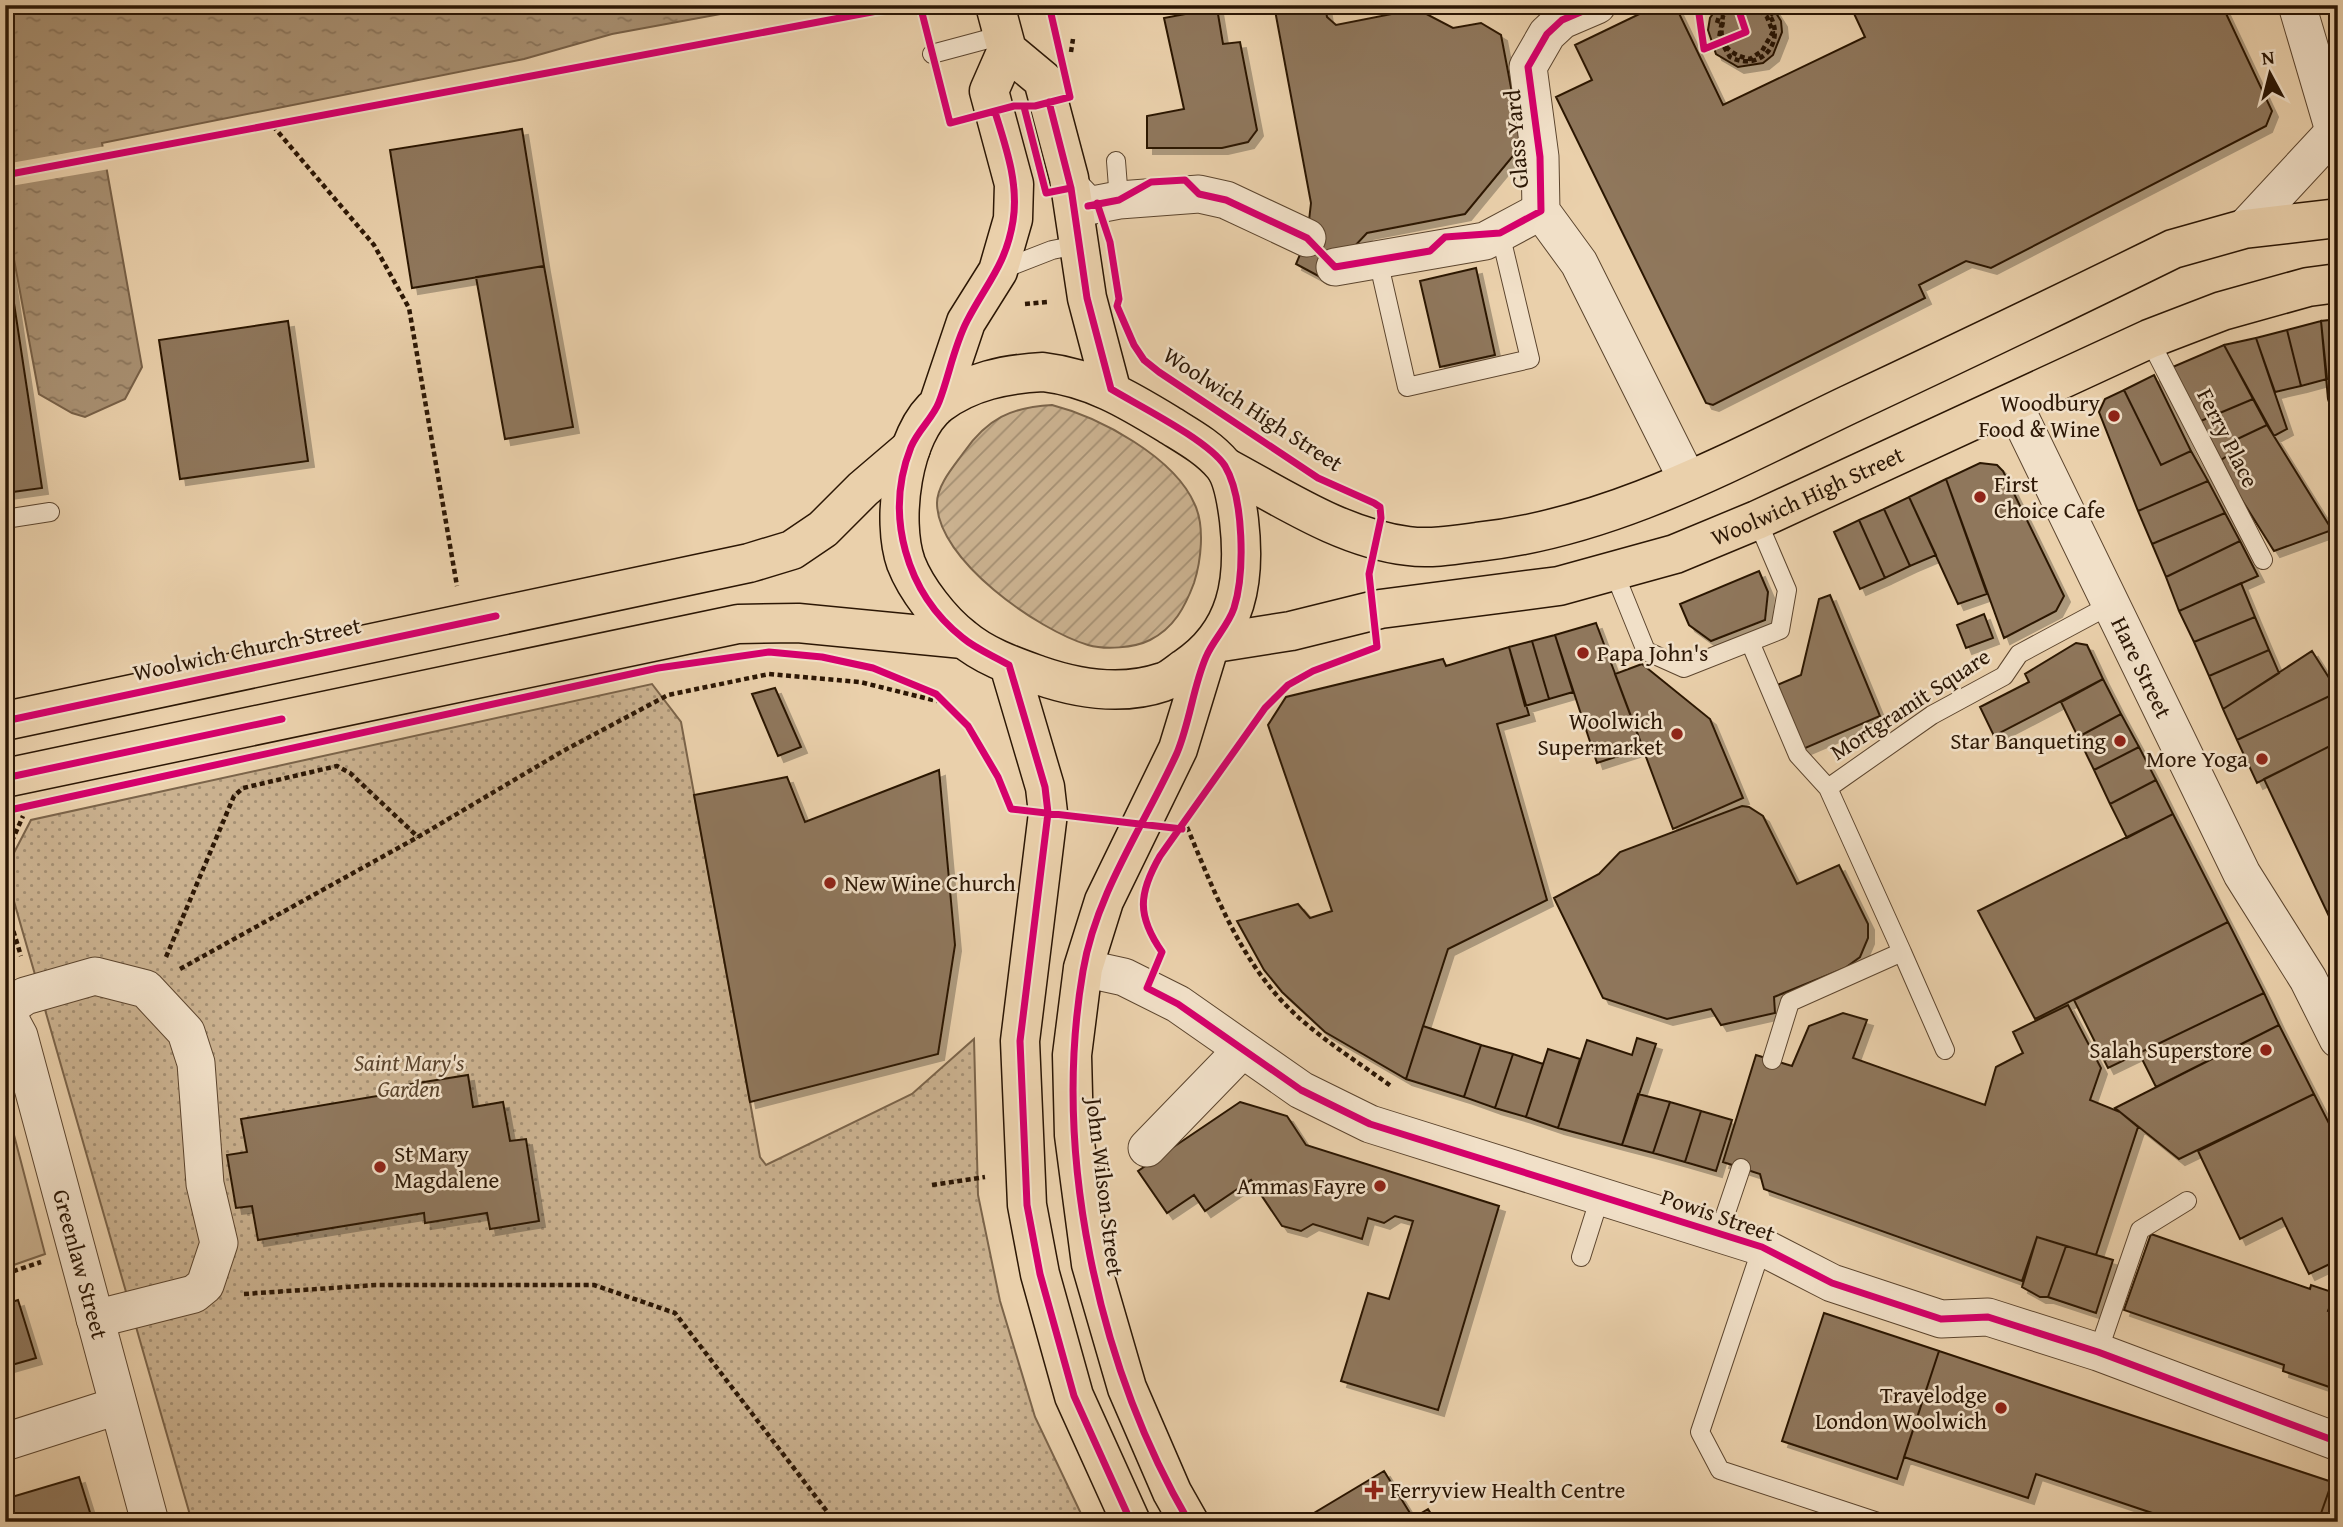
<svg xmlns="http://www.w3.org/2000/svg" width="2343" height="1527" viewBox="0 0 2343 1527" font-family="'Gentium Book Plus',serif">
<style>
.grass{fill:#cab18f;stroke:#7b644a;stroke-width:2}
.park{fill:url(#park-dots);stroke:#7b644a;stroke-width:2}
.garden{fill:url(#garden-furrows);stroke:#7b644a;stroke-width:2}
.water{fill:url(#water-ripples);stroke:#776047;stroke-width:2}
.pier{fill:#ead0ab}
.building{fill:#8f775b;stroke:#2c1705;stroke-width:2;filter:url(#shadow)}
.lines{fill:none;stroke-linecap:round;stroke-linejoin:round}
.lane-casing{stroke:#5c452e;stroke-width:20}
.street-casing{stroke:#5c452e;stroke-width:39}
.primary-casing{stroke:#2c1705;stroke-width:41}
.highway-casing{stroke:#2c1705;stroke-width:41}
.path{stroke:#2c1705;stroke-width:4.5;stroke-dasharray:5 3.5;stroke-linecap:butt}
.lane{stroke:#f1e0c8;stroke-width:18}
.street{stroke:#f1e0c8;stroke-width:37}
.primary{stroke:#ead0ab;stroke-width:38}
.highway{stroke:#ead0ab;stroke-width:38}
.cycleway-casing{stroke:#f1e0c8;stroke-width:11}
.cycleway{stroke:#d6006c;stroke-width:7}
.poi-dot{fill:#8f2418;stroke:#f1e0c8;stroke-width:2.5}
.labels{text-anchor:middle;stroke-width:5;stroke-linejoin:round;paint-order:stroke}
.street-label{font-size:23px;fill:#2c1705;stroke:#f1e0c8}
.poi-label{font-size:23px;fill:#2c1705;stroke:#f1e0c8;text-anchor:end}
.park-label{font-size:23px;font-style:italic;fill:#5b452e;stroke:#f1e0c8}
</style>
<defs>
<pattern id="park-dots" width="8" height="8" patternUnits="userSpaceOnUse" patternTransform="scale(1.75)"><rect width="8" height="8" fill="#cab18f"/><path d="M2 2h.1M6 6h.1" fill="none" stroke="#a48f73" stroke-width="1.8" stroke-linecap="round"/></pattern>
<pattern id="garden-furrows" width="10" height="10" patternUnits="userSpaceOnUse" patternTransform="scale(1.75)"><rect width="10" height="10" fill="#cab18f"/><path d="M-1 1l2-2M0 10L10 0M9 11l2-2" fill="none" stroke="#a48f73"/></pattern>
<pattern id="water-ripples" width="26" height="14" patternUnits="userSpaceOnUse" patternTransform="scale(1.75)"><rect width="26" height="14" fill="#a99173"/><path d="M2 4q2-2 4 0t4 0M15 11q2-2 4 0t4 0" fill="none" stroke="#8a755c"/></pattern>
<filter id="shadow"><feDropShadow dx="6" dy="6" stdDeviation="0" flood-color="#0004"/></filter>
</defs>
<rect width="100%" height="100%" fill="#ead0ab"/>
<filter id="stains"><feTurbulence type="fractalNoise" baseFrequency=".00286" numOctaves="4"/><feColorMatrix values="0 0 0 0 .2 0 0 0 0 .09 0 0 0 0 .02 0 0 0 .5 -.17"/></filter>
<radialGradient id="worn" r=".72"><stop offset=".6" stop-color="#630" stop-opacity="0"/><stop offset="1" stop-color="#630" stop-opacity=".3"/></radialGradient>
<!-- grass -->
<path class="grass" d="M14,1135L45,1254L5,1268V1138Z"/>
<!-- park -->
<path class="park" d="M652,684L681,722L760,1157L766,1165L912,1094L974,1039L978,1195L1000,1301L1035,1417L1085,1522H192L5,870L31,820Z"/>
<!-- garden -->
<path class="garden" d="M1052,405C1099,417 1175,457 1195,505C1205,527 1201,561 1194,583C1185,607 1174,628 1150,640C1134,648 1105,650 1088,645C1038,630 937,560 937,503C937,485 954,466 964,452C987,419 1011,407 1052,405Z"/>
<!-- water -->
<path class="water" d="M5,5H769L612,34L524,59L102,143L142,367L125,399L85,417L72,413L39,394L5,211Z"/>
<!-- pier -->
<path class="pier" d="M106,146L110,169L5,187V164Z"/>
<!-- building -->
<path class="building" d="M1274,5H1325L1327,17L1336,25L1417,9L1453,28L1481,23L1501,35L1522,145L1465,214L1367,233L1324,279L1296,264L1307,238L1311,203Z
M1658,5H1675L1723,105L1865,37L1850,5H2222L2272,111L2266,126L1991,268L1966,261L1919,285L1925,298L1713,405L1706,403L1556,97L1592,80L1575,45Z
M1719,5H1771L1781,21L1782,32L1773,55L1763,63L1738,67L1716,54L1708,30L1710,18Z
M1217,8L1223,44L1240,42L1257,130L1248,142L1222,148H1147V116L1184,109L1164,18Z
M522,129L544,266L412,288L390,150Z
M5,244L42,488L5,493Z
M544,266L573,427L505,439L476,277Z
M1476,268L1495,355L1440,367L1420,281Z
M2338,319V430L2328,399L2321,321Z
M288,321L308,461L180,479L159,340Z
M2321,321L2327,379L2301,386L2287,330Z
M2287,330L2301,386L2275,392L2256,338Z
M2256,338L2287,429L2274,436L2224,345Z
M2224,345L2253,399L2196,423L2168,369Z
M2154,375L2191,451L2161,465L2124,390Z
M2124,390L2161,465L2191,451L2208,481L2138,511L2099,412L2105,399Z
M2253,399L2267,425L2231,442L2236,450L2218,462L2196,423Z
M2267,425L2332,530L2274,551L2218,462L2236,450L2231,442Z
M1980,463L1997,465L2003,471L2064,596L2056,611L2004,638L1946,479Z
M1946,479L1987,594L1958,604L1909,497Z
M2208,481L2225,513L2152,544L2138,511Z
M1909,497L1936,555L1910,566L1884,509Z
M1884,509L1910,566L1885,578L1859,520Z
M2225,513L2240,541L2166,577L2152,544Z
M1859,520L1885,578L1860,589L1834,532Z
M2240,541L2258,576L2179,611L2166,577Z
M1759,571L1768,592L1765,620L1711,641L1689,625L1680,604Z
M2241,583L2255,617L2194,642L2179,611Z
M1830,595L1880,716L1803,749L1777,685L1801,675L1819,599Z
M1984,614L1993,638L1966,648L1957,625Z
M2255,617L2269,650L2209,676L2194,642Z
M1596,623L1643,748L1597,763L1555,635Z
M1555,635L1573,692L1549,699L1532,641Z
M1532,641L1549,699L1525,706L1509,647Z
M2076,643L2087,645L2103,679L1994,736L1980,707L2029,682L2025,674Z
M1509,647L1529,715L1497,724L1547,900L1448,949L1406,1079L1325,1032L1282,992L1264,970L1237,921L1298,904L1310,918L1332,911L1268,725L1286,697L1443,659L1446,666Z
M2269,650L2279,673L2223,709L2209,676Z
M2312,651L2338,692L2237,740L2223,709Z
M1642,664L1710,719L1743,798L1673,829L1615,674Z
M2103,679L2121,714L2078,737L2061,702Z
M775,688L801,747L778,756L752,694Z
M2338,692V742L2257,783L2237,740Z
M2121,714L2139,747L2094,770L2078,737Z
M2338,742V908L2327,912L2264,779Z
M2139,747L2156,780L2110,804L2094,770Z
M939,770L955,945L938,1054L750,1102L694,795L787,777L805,822Z
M2156,780L2173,814L2127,838L2110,804Z
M1742,806L1749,807L1763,816L1797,884L1839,865L1868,924V938L1860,957L1845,968L1774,997L1775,1013L1721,1025L1711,1009L1667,1019L1603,998L1554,898L1599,874L1620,852Z
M2173,814L2228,922L2035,1019L1978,911Z
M2338,908V935L2327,912Z
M2228,922L2264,993L2108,1068L2074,1000Z
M2264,993L2279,1025L2156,1087L2139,1053Z
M2068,1005L2101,1068L2090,1100L2120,1112L2138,1127L2096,1255L2037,1237L2022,1281L1764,1189L1760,1174L1723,1162L1756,1055L1792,1066L1809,1026L1843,1013L1867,1020L1853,1058L1985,1105L1996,1067L2023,1053L2013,1032Z
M2279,1025L2314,1094L2179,1159L2115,1108Z
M1423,1026L1481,1045L1464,1097L1406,1079Z
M1637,1038L1656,1044L1622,1145L1558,1128L1587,1040L1632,1055Z
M1481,1045L1513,1054L1495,1108L1464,1097Z
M1548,1049L1580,1059L1558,1128L1526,1117Z
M1513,1054L1543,1064L1526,1117L1495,1108Z
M468,1075L473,1107L503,1102L510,1141L526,1139L539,1221L490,1229L487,1213L425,1223L424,1213L258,1240L252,1206L236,1208L227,1155L247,1152L241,1119L407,1091L405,1085Z
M1638,1094L1670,1102L1653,1153L1622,1145Z
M2314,1094L2338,1141V1260L2309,1274L2282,1218L2240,1239L2198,1151Z
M1240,1102L1287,1116L1306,1145L1499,1206L1438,1410L1341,1381L1368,1293L1389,1299L1413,1221L1395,1216L1384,1223L1368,1218L1362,1239L1313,1224L1301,1231L1282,1226L1251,1180L1205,1211L1194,1195L1167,1213L1138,1171Z
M1670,1102L1701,1111L1685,1162L1653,1153Z
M1701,1111L1732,1120L1716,1171L1685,1162Z
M2151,1234L2310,1289L2311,1285L2335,1293L2328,1311L2338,1315V1390L2283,1371L2284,1365L2124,1310Z
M2037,1237L2066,1246L2048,1297H2040L2022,1287Z
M2066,1246L2113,1260L2096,1313L2048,1297Z
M18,1300L36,1358L5,1367V1304Z
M1824,1313L1939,1351L1897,1479L1782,1441Z
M1939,1351L2332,1482L2318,1522H2159L2161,1516L2036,1474L2028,1498L1904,1457Z
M1384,1471L1413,1518L1428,1509L1436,1522H1299Z
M79,1477L93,1522H5V1499Z
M2332,1482L2338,1484V1522H2318Z"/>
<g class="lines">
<!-- lane casing -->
<g class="lane-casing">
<path id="lane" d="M932,54L1003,35
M1116,161L1119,200
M1378,260L1407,387L1530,359L1500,233
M998,271L1052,250L1077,245
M2149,339L2263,560
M5,519L50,512
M1614,572L1646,651L1684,668L1780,630L1787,590L1757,520
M1750,642L1798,755L1828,788
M1902,952L1945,1050
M1772,1060L1790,1002L1902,952L1828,788L1932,715L2004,676L2019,654L2112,604
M1719,1233L1741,1168
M1762,1247L1700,1432L1720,1470L1878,1522
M1581,1257L1600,1197
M2098,1352L2140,1230L2187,1201"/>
</g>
<!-- street casing -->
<g class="street-casing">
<g id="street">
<path d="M1597,5L1562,20L1547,34L1528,67L1540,157L1541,211L1579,263L1688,481"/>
<path d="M2297,5L2338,144"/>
<path d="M1071,188L1088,206L1119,200L1199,194L1226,200L1307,238"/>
<path d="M2244,229L2334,132"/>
<path d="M1335,267L1485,241L1541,211"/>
<path id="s1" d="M2013,403L2242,874L2308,979L2338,1039"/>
<path d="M1083,968L1124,977L1178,1004L1301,1090L1370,1124L1762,1247L1832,1283L1941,1319L1988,1317L2098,1352L2338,1442"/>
<path d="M5,1010L25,996L95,976L146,989L186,1032L196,1063L205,1184L219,1243L205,1285L194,1294L95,1319"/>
<path id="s2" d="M5,1010L19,1036L150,1522"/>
<path d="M1147,1148L1241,1051"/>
<path d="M5,1442L117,1406"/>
</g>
</g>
<!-- primary casing -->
<g class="primary-casing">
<g id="primary">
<path d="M1225,467C1283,498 1342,538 1408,546C1430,549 1455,545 1477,542C1610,528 1729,462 1848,405C1957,354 2065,302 2173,249L2244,229L2338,218"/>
<path id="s3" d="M1215,643L1291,631L1380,609L1559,586L1675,554L1757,520L2149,339L2222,311L2308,287L2338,283"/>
<path d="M5,721L749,563L792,550L823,529L863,489L911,448"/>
<path d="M5,778L738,624L798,623L963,639"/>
</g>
</g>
<!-- highway casing -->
<g class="highway-casing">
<path id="highway" d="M995,5L1007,50L1043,80L1069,178L1087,298L1111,389
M1043,372C1092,378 1127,399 1168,424C1187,436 1208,447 1223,465C1233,477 1237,504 1239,520C1246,580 1238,633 1185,668C1178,673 1170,680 1163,682C1122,696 1078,689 1038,675C1013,666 984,656 963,638C941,621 916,589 906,563C891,521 902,433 939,404C970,381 1006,374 1043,372Z
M938,405L966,322L998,271L1013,219L1014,184L989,91L1007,50
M1009,665L1045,787L1048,813L1020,1041L1027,1205L1040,1274L1074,1396L1131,1522
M1189,1522L1172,1492L1127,1388L1091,1264L1074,1135L1072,1055L1083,968L1104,901L1178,749L1207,654"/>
</g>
<!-- path -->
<path class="path" d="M1702,5L1698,7L1704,49L1746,32
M1738,5L1723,16L1719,38L1730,57C1766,75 1792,32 1761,5
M1770,15L1783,5
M1723,22C1717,44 1730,55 1750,59L1762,51L1773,32L1767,17L1754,5
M1717,23L1720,13L1728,5
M1071,52L1073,39
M273,126L374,245L409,308L457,586
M1025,304L1047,302
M1187,827C1217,898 1244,972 1305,1023C1332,1046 1362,1065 1391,1086
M5,857L23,816
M5,897L10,920
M5,922L10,920L21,956
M166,957L234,796L243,788L337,766L350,773L418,837
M180,969L418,837L563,751L668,695L769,674L860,682L937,701
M932,1185L985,1177
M5,1274L41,1262
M244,1294L376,1285H594L675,1313L835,1522"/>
<!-- lane -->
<use href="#lane" class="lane"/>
<!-- street -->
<use href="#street" class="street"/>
<!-- primary -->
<use href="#primary" class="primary"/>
<!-- highway -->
<use href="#highway" class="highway"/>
<!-- cycleway casing -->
<g class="cycleway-casing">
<path id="cycleway" d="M920,5L950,123L1014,106H1035L1070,97L1049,5
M1702,5L1698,7L1704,49L1746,32L1737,5
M1049,102L1071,188L1087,298L1111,389C1139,406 1208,440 1225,466C1244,498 1245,573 1234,608C1228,626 1213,640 1206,657C1193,687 1190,722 1177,753C1145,824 1096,893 1083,971C1052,1152 1097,1364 1189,1522
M1024,107L1046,193L1071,188
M995,112C1006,147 1019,184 1013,221C1006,265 986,284 967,321C954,346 949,376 939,402C933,418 918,430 911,447C884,515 906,593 963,638C976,649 994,656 1009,665L1045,787L1048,813L1020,1041L1027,1205L1040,1274L1074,1396L1131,1522
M5,175L909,5
M1097,203L1110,242L1119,299L1117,306L1134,345L1144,360L1159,372L1318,478L1374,503L1380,507L1381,518L1369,574L1377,647L1313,671L1288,685L1265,708L1160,856C1138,894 1137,916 1162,952L1147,988L1178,1004L1301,1090L1370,1124L1762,1247L1832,1283L1941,1319L1988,1317L2098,1352L2338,1442
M1088,206L1119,200L1151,182L1185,180L1199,194L1226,200L1307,238L1335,267L1430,251L1445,237L1500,233L1541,211L1540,157L1528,67L1547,34L1562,20L1597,5
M5,721L496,616
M5,778L282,719
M5,811L658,668L769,652L822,657L873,668L936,694L968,726L998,777L1011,809L1182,829"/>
</g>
<!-- cycleway -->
<use href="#cycleway" class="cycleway"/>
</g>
<!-- markers -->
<g class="poi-dot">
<circle cx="2114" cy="416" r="7"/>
<circle cx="1980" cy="497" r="7"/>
<circle cx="1583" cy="653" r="7"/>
<circle cx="1677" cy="734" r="7"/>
<circle cx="2120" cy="741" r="7"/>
<circle cx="2262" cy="759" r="7"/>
<circle cx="830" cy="883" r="7"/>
<circle cx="2266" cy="1050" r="7"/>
<circle cx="380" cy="1167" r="7"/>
<circle cx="1380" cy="1186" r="7"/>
<circle cx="2001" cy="1408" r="7"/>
<path d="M1370.5 1479.5h7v7h7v7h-7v7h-7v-7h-7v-7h7z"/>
</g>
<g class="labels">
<!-- street labels -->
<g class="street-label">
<text transform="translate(1516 139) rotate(-95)" y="8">Glass Yard</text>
<text transform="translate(1253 409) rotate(33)" y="8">Woolwich High Street</text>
<text transform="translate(2228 438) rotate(63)" y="8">Ferry Place</text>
<text dy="8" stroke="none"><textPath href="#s3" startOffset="614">Woolwich High Street</textPath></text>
<text transform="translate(247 649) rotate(-12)" y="8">Woolwich Church Street</text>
<text dy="8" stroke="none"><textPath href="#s1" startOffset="294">Hare Street</textPath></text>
<text transform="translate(1910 704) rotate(-33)" y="8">Mortgramit Square</text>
<text transform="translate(1105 1187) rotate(83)" y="8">John Wilson Street</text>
<text transform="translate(1718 1215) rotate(19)" y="8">Powis Street</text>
<text dy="8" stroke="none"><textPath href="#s2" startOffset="266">Greenlaw Street</textPath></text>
</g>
<!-- poi labels -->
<g class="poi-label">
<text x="2100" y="411">Woodbury<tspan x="2100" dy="26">Food &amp; Wine</tspan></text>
<text x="1994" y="492" text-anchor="start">First<tspan x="1994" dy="26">Choice Cafe</tspan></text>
<text x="1597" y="661" text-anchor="start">Papa John's</text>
<text x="1663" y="729">Woolwich<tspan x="1663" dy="26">Supermarket</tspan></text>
<text x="2106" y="749">Star Banqueting</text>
<text x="2248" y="767">More Yoga</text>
<text x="844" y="891" text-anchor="start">New Wine Church</text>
<text x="2252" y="1058">Salah Superstore</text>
<text x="394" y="1162" text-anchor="start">St Mary<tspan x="394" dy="26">Magdalene</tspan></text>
<text x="1366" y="1194">Ammas Fayre</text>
<text x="1987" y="1403">Travelodge<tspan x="1987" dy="26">London Woolwich</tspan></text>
<text x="1390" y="1498" text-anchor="start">Ferryview Health Centre</text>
</g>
<!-- park labels -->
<g class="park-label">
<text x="409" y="1071">Saint Mary's<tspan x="409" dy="26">Garden</tspan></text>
</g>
</g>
<!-- margin -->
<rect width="2343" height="1527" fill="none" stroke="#ead0ab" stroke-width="28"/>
<rect x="7" y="7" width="2329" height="1513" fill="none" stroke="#2c1705" stroke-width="3.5"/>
<rect x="14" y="14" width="2315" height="1499" fill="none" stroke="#2c1705" stroke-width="2"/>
<!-- north arrow -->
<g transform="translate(2270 74) rotate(353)" stroke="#f1e0c8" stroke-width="5" paint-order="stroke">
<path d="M0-5L12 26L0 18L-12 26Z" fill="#2c1705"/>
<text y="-10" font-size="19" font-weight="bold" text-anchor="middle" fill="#2c1705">N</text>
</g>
<rect width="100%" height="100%" filter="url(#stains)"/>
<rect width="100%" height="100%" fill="url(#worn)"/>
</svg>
